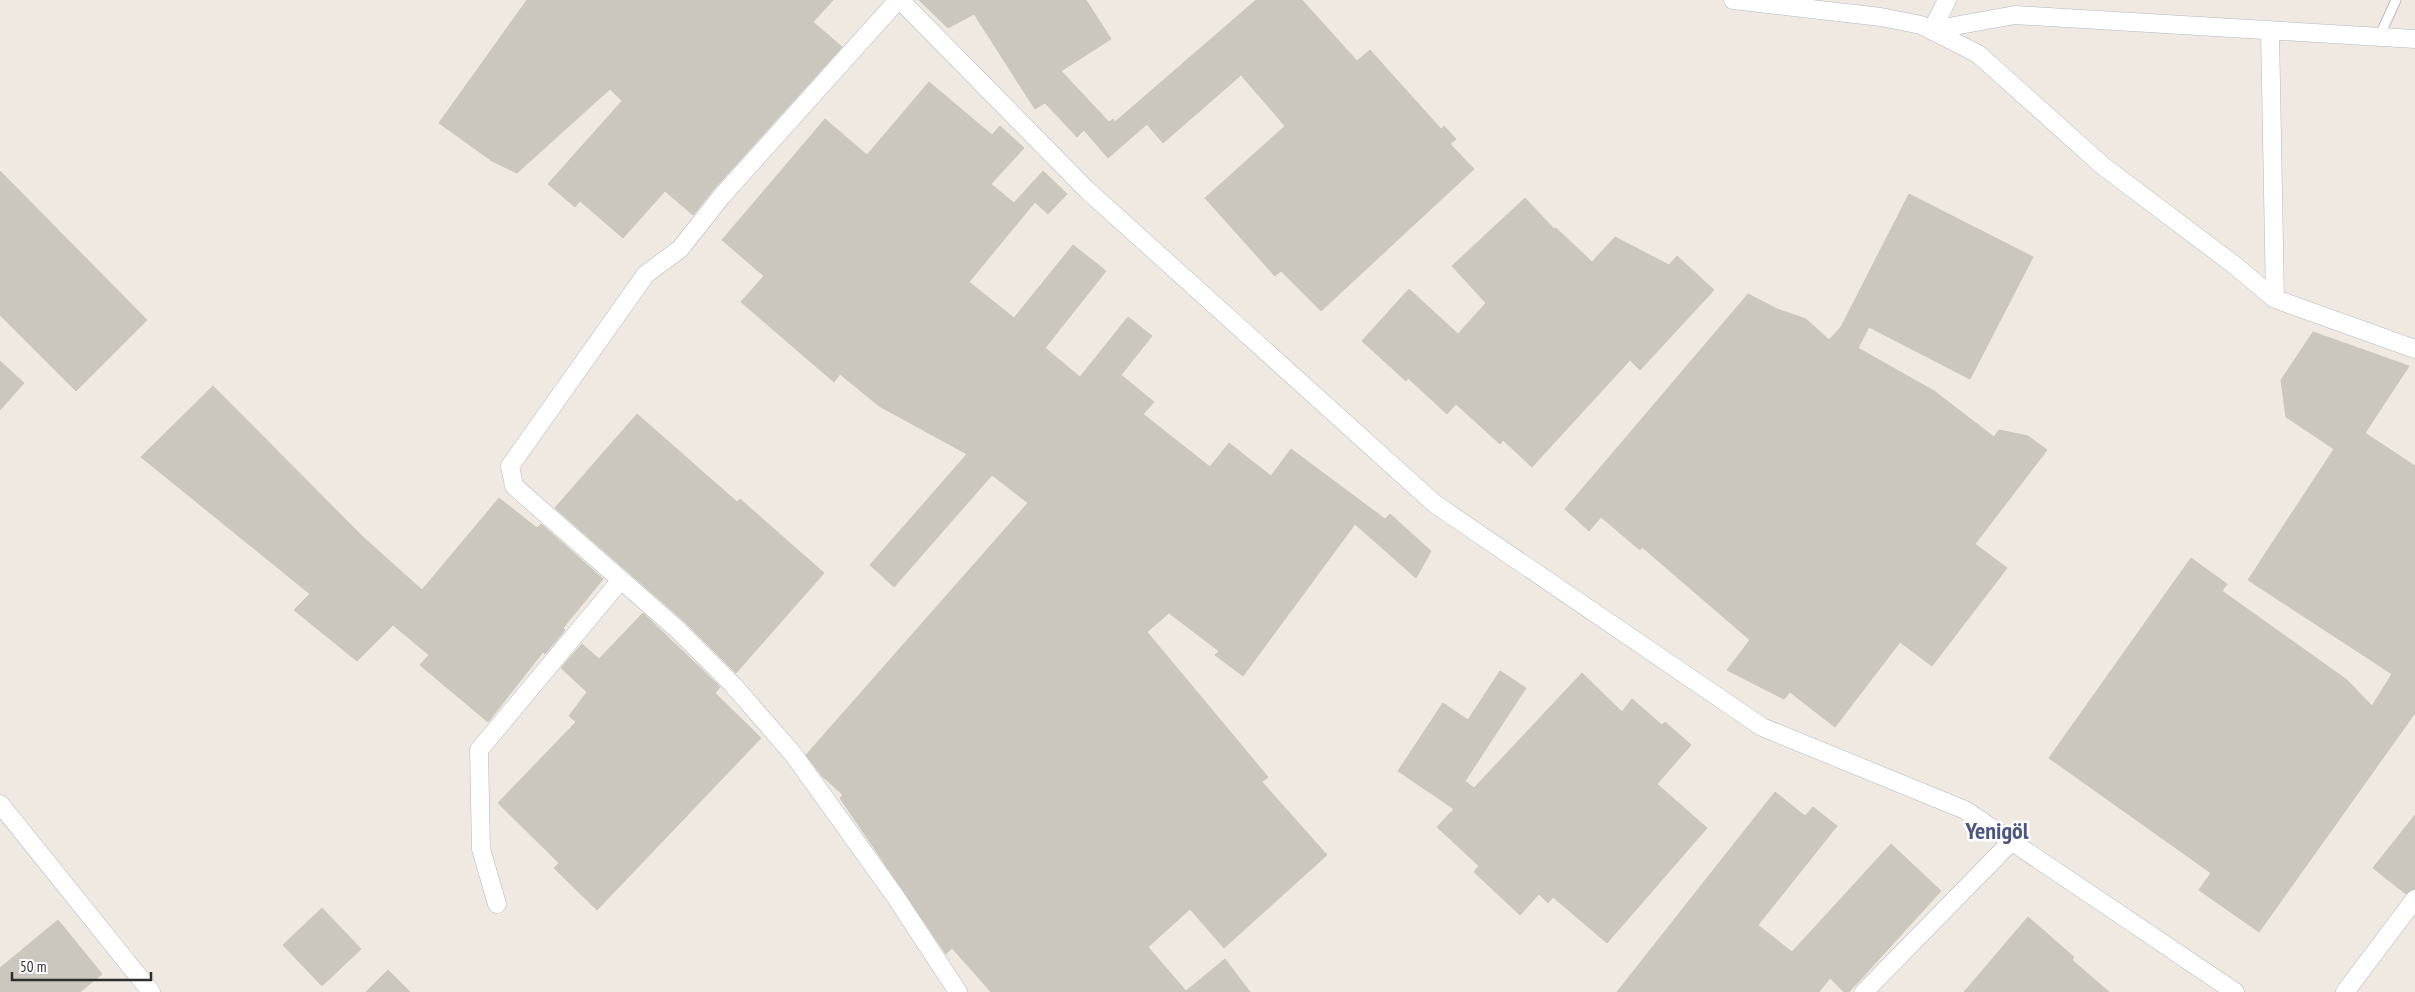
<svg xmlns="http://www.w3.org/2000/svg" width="2415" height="992" viewBox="0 0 2415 992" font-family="'PT Sans Narrow',sans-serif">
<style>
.building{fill:#cbc7bf;stroke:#cbc5ba}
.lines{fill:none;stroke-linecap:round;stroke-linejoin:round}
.lane-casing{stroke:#b4b7c1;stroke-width:11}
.street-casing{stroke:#b4b7c1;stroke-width:19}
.lane{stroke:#fff;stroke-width:9}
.street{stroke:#fff;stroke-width:18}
.labels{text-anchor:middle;stroke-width:5;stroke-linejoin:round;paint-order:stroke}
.district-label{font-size:24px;font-weight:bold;fill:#4d5680;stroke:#fff}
</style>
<rect width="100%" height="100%" fill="#efe9e1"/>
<!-- building -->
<path class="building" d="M527,0H833L813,22L842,47L713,190L693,215L665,191L623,238L580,201L575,207L548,184L622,101L610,89L517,173L492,161L439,123Z
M919,0H1086L1111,39L1061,71L1109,122L1113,119L1115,122L1256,0H1302L1357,61L1370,50L1441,129L1444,126L1456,139L1450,144L1474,169L1321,311L1281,271L1275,276L1205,198L1285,126L1241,75L1163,143L1147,124L1108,158L1084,130L1077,137L1045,103L1035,109L974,14L948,28Z
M929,82L992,135L1000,126L1024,148L991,184L1014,203L1043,171L1067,194L1048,214L1035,202L969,282L1014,318L1073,245L1106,271L1045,348L1080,377L1128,317L1152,336L1121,375L1154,402L1143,414L1210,467L1229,443L1271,476L1291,449L1385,519L1390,514L1431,551L1416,578L1355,524L1243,676L1215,655L1219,651L1169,613L1147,632L1268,777L1262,782L1327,855L1224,948L1190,909L1148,947L1186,991L1225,959L1250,992H991L952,948L946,954L840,798L843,795L822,776L806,755L1028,503L992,475L894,587L870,565L967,454L879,406L840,374L834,382L741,302L764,276L722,240L825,119L867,155Z
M0,171L147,320L76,391L0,315Z
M1909,194L2033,257L1970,379L1869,327L1858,348L1934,391L1994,437L1999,430L2028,436L2047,450L1975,544L2007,568L1932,666L1900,642L1835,727L1790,692L1784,699L1727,670L1750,640L1642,547L1640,550L1601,517L1589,531L1565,509L1748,294L1777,309L1806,319L1829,340L1841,327Z
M1525,198L1554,229L1556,228L1592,262L1615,237L1669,265L1677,256L1714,290L1640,370L1630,360L1532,467L1503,440L1500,444L1456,404L1447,414L1408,378L1406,381L1362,341L1409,289L1458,334L1486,303L1452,266Z
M2313,332L2409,366L2365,433L2415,466V713L2259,932L2199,890L2211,873L2049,758L2191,558L2227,584L2222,591L2347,680L2372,706L2392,674L2248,580L2334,449L2286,417L2281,380Z
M0,361L24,383L0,410Z
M213,386L363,537L422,590L499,498L537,528L541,524L603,579L563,628L565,630L545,654L543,652L488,722L420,665L429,655L393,625L357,661L294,610L310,594L141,457Z
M637,414L737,502L740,499L824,573L736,673L684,621L555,508Z
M643,613L720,687L715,693L761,738L597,910L554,868L559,863L498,803L576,722L569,716L587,692L561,668L582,644L599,659Z
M1500,671L1526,688L1465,781L1474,788L1582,673L1622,712L1632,699L1662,725L1665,722L1691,745L1657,784L1707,828L1607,943L1553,897L1548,903L1539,894L1520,915L1474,872L1479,866L1437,827L1454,809L1398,771L1443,703L1468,720Z
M1775,792L1805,816L1813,807L1837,826L1758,925L1792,952L1891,844L1941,891L1849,992H1844L1830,978L1819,992H1617Z
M2415,815V889L2406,894L2373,868Z
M322,908L361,949L322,986L283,945Z
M2028,917L2074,957L2072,960L2109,992H1964Z
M58,920L102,974L80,992H0V968Z
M388,970L410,992H366Z"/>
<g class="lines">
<!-- lane casing -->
<g class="lane-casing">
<path id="lane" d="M2379,37L2396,0"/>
</g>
<!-- street casing -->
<g class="street-casing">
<path id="street" d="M898,0L721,197L680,249L646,274L510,466L514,486L677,629L733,685L793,754L895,896L958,992
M900,0L1087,190L1435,504L1762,727L1965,810L2235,992
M1733,0L1881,17L1921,25L1978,54L2103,166L2233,264L2275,299
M1932,30L2015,15L2415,39
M1932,30L1947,0
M2270,31L2275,299L2415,349
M0,804L151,992
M497,904L481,849L479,750L620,581
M1864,992L2012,841
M2345,992L2415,899"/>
</g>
<!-- lane -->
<use href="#lane" class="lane"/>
<!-- street -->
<use href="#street" class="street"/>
</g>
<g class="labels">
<!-- district labels -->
<g class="district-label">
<text x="1997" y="839">Yenigöl</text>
</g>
</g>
<!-- scale -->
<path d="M12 972v8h139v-8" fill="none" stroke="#2e2e2e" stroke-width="2.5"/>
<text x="20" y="972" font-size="15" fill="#2e2e2e" stroke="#ffffff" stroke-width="4" paint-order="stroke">50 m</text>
</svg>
